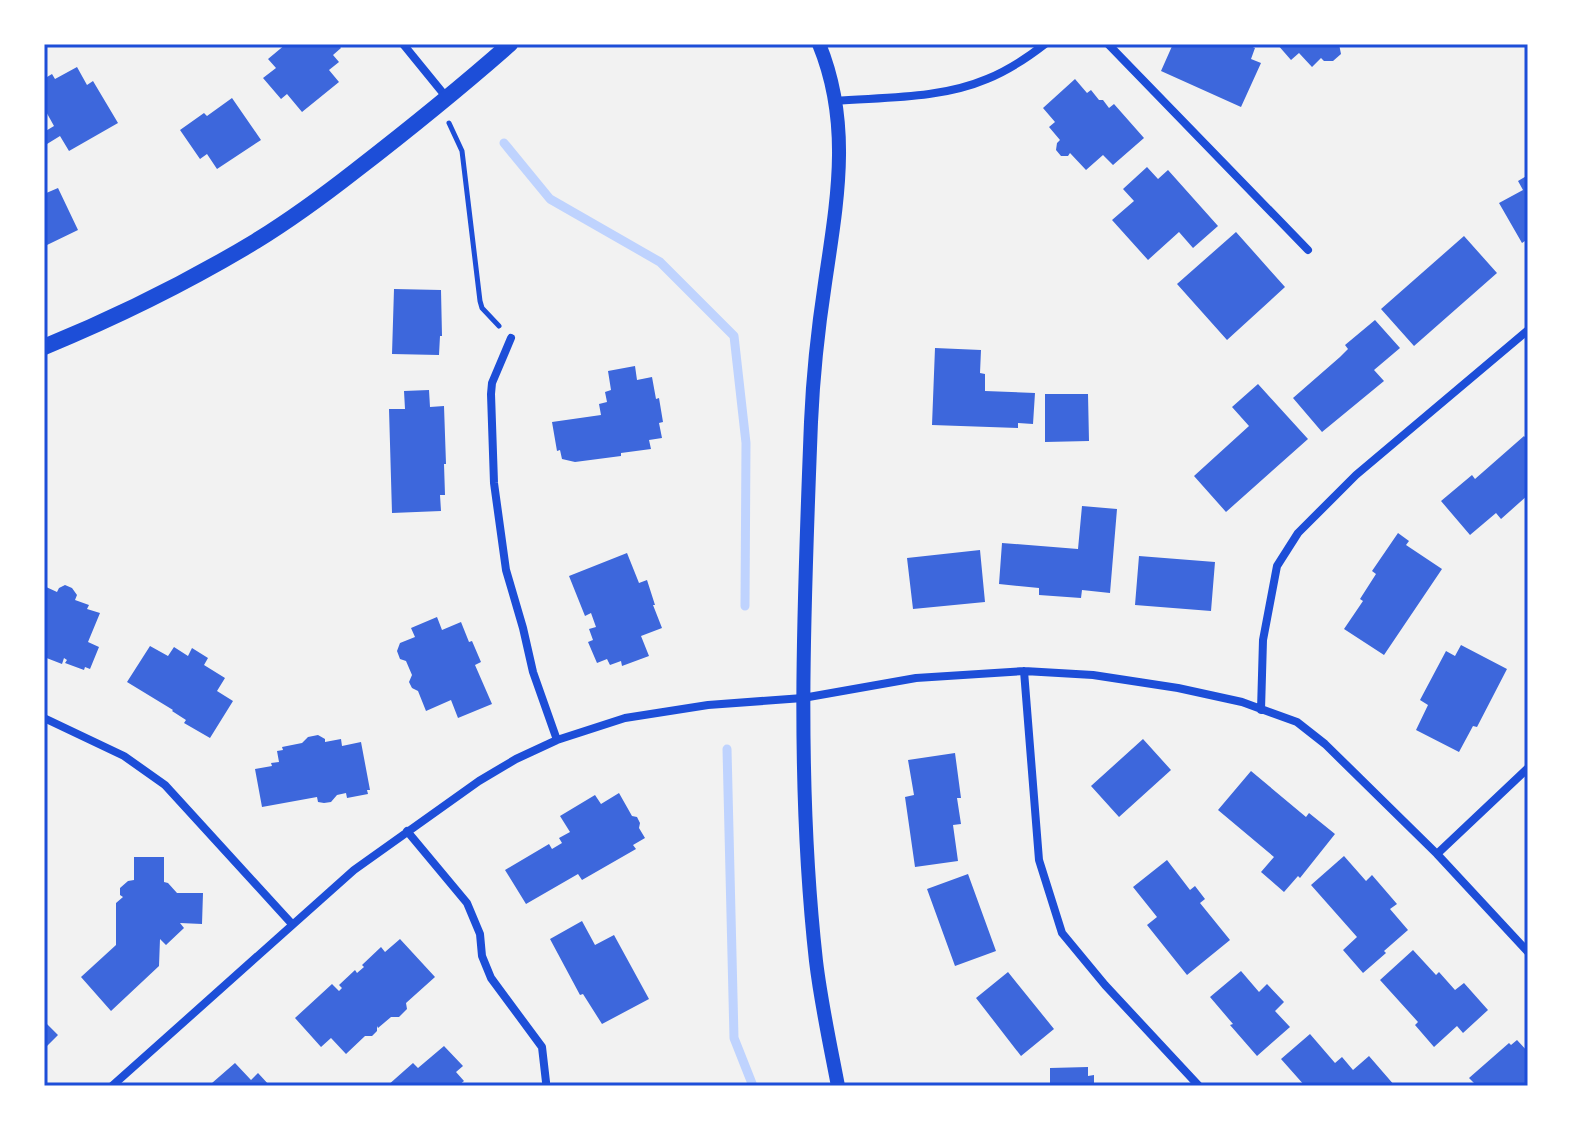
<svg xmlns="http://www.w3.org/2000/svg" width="1572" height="1130" viewBox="0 0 1572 1130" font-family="Jost,sans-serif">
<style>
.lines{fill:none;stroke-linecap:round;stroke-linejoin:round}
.stream{stroke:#bfd3fe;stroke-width:9}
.building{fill:#3d67dc}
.path{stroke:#1d4ed8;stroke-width:5}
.minor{stroke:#1d4ed8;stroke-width:8}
.tertiary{stroke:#1d4ed8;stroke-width:14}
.secondary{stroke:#1d4ed8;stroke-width:16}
.neatline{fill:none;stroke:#1d4ed8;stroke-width:3}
</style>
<rect width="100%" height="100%" fill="#f2f2f2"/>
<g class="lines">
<!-- stream -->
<path class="stream" d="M504,143L550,199L660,262L734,336L746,443L745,606
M727,749L734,1038L753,1086"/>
</g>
<!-- building -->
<path class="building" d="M286,44H338L341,48L333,55L339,62L329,70L339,82L302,112L287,94L281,99L263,78L276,68L268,59Z
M1173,44H1246L1255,48L1251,59L1261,63L1241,107L1161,71Z
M1277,44H1339L1341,54L1333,61H1324L1321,58L1312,67L1299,53L1291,60Z
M77,67L87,85L93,81L118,123L69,151L60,136L47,144L44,138V132L54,126L44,108V72L47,77L52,74L55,79Z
M1075,79L1087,93L1091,90L1099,100H1103L1109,108L1114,104L1144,138L1113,165L1103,155L1086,170L1070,153L1068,156H1061L1056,150L1057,143L1060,140L1049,127L1055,122L1043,108Z
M232,98L261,140L217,169L207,154L200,159L180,130L204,113L207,116Z
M1147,167L1158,179L1168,170L1218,226L1193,248L1179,232L1148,260L1112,220L1134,201L1123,189Z
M1528,175V239L1522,243L1499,203L1523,190L1518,181Z
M58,188L78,230L47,245L44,239V194Z
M1236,232L1285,287L1227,340L1177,284Z
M1464,236L1497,273L1414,346L1381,309Z
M394,289L441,290L442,336H440L439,355L392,354Z
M1375,320L1400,348L1374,370L1384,381L1322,432L1293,398L1340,357L1348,349L1345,345Z
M935,348L981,350L980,373L985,374V391L1035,393L1033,424L1018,423V428L932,425Z
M635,366L637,380L652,377L656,399L659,398L663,422L659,423L662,438L649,440L651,449L621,453V456L575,462L562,459L560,450L557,451L552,422L601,415L599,404L607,402L605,392L611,390L608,371Z
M1258,384L1308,439L1226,512L1194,476L1249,426L1232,407Z
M429,390L430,407L444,406L446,464H444L445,495H440L441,511L392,513L389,409H405L404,391Z
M1045,394H1088L1089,441L1045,442Z
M1524,436L1528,441V484L1526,485L1528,495L1501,519L1496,513L1470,535L1441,501L1472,475L1475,479Z
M1082,506L1117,509L1110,593L1082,590L1081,598L1039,595V588L999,584L1002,543L1078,549Z
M1398,533L1409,541L1406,545L1442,569L1384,655L1344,629L1363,601L1360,599L1376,574L1372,571Z
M980,550L985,602L913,609L907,558Z
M627,553L639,583L647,580L655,605H653L662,628L641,636L649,656L622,666L621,661L610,665L607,659L597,663L588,642L593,640L589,629L596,627L591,613L585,616L569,576Z
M1139,556L1215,562L1211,611L1135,605Z
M65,585L72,588L77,595L75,600L89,605L87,609L100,613L88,642L99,647L90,669L85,667L84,670L65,663L67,660L64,658L62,664L44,657V586L57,592L59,588Z
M437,617L442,630L461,622L469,642L472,641L481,662L475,665L492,704L458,718L451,700L426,711L418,691L412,688L409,682L412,675L406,661L400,659L397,651L400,643L415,637L411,628Z
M1461,645L1507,669L1477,727L1473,726L1459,752L1416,730L1428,705L1420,700L1446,651L1455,656Z
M150,646L168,656L174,647L188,656L192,648L208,658L204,665L225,678L217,691L233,701L210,738L184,723L186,720L172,711L173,710L127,682Z
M318,735L325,739V742L341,739L342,746L361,742L370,790H367L368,794L347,798L346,793L337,795L331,802L324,803L318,802L317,797L262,807L255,769L272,766L271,763L279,762L277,751L283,750L282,747L302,743L308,737Z
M1143,739L1171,770L1119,817L1091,786Z
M955,753L961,798H957L961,824L953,825L958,861L915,867L905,797L914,795L908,760Z
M1251,771L1306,817L1309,813L1335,834L1300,878L1298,876L1284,892L1261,872L1274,857L1218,810Z
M619,793L632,816L637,817L640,823L639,828L645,838L633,845L636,849L582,880L578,874L526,904L505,870L549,844L552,849L562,843L559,838L570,832L560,816L595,795L601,804Z
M1344,856L1366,881L1372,875L1397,904L1390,909L1408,930L1384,951L1386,953L1363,973L1343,950L1357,937L1311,885Z
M134,857H164V882L168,883L177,893H203L202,924L180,923L184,928L166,945L160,939L159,966L111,1011L81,977L116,945V903L123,897L120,895V888L128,881L134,880Z
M1167,860L1190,890L1195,886L1205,899L1200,903L1230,940L1187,975L1147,925L1157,917L1133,887Z
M968,874L996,951L955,966L927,889Z
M582,921L595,945L614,935L649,999L602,1024L583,994L580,995L550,939Z
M400,939L435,977L406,1003L407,1009L399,1017H391L378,1028L377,1026V1031L372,1036H365L346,1054L331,1038L321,1047L295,1018L332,984L339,991L342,988L339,985L355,970L357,973L364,967L362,965L381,947L385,952Z
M1413,950L1436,975L1439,972L1455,990L1464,983L1488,1010L1463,1033L1457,1026L1434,1047L1415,1025L1418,1022L1380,980Z
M1241,971L1259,992L1267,984L1284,1002L1275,1011L1290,1027L1257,1056L1230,1025L1233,1024L1210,997Z
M1008,972L1054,1029L1021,1056L976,998Z
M44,1021L58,1035L44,1049Z
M1310,1034L1335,1063L1342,1057L1353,1070L1369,1056L1395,1086H1305L1281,1059Z
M1517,1040L1528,1052V1086H1477L1469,1078L1509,1043L1511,1045Z
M444,1046L463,1066L456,1072L464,1081L458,1086H387L413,1063L418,1068Z
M235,1063L251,1080L258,1073L270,1086H214L212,1083Z
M1088,1067V1076L1094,1075V1086H1050V1068Z"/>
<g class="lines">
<!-- path -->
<path class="path" d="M449,123L462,151L480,301L482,308L499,326"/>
<!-- minor -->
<path class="minor" d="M403,44L447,98
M1108,44L1308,250
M835,101C886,97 940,99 987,79C1009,70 1027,58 1045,44
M511,338L492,383L491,394L494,483L506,570L523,628L533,672L557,740
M1024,671L1039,860L1062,933L1105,985L1199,1086
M1261,710L1263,640L1277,566L1298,533L1356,475L1528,330
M44,718L124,756L165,785L292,924
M407,831L467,903L480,934L482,956L491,978L542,1047L546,1082
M1437,854L1528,768
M112,1086L354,870L479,781L516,759L557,740L625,718L708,705L803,698L916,678L1024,671L1093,675L1178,688L1242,702L1297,722L1325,744L1437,854L1528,952"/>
<!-- tertiary -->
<path class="tertiary" d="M819,44C852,124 837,201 825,283C818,329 813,376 811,422C804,601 796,782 816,961C821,1003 830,1044 838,1086"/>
<!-- secondary -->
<path class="secondary" d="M44,347C117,317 188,282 256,241C290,220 323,196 355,171C408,130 460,88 510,44"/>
</g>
<!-- border -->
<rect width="1572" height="1130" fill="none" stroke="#ffffff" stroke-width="92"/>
<rect x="46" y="46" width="1480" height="1038" class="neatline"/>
</svg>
